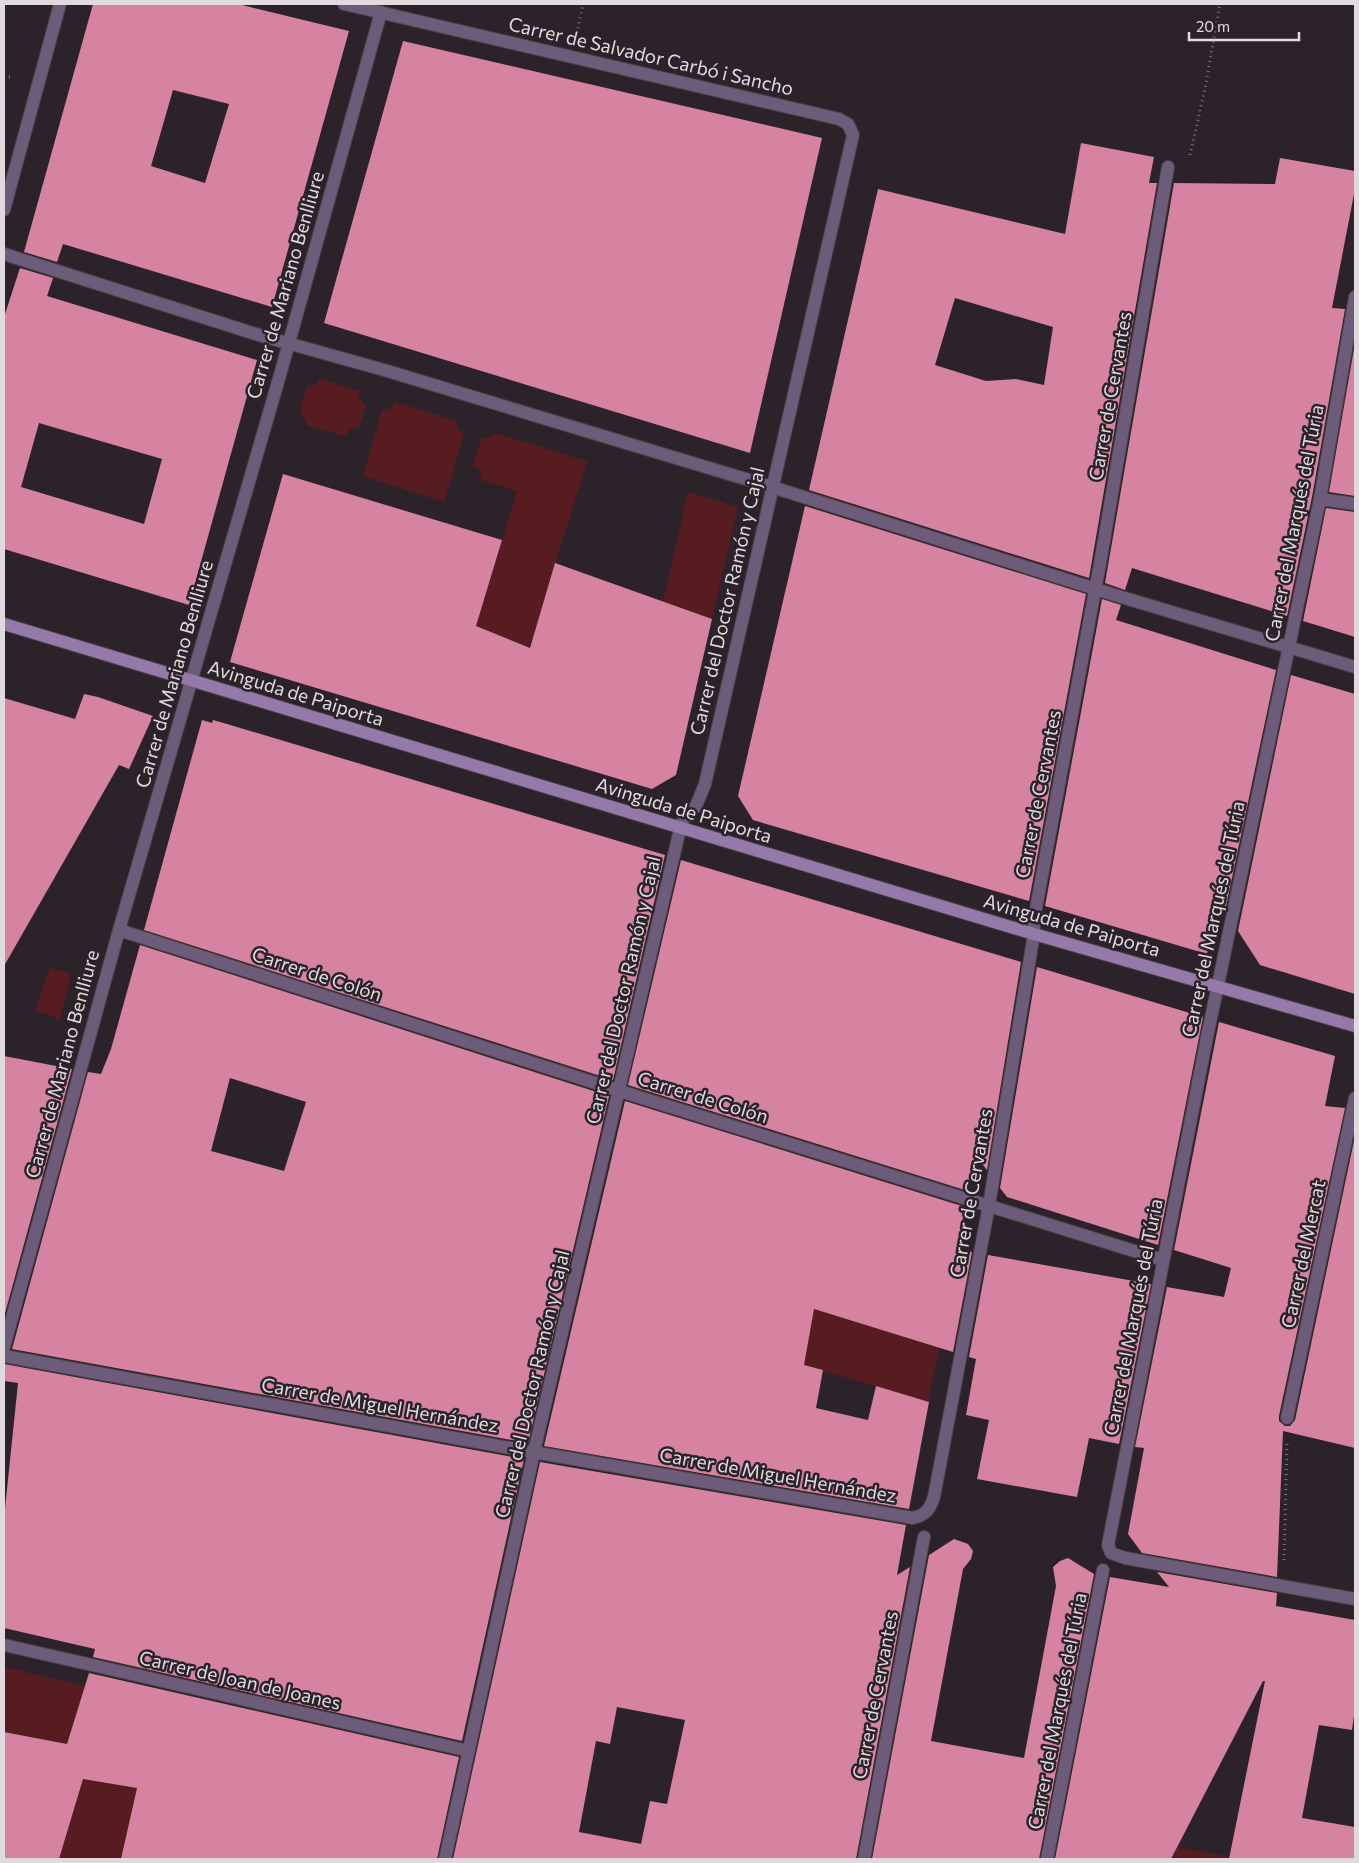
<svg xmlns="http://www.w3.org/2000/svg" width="1359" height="1863" viewBox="0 0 1359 1863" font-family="Commissioner,sans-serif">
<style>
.green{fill:#561c1f}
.building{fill:#d682a1;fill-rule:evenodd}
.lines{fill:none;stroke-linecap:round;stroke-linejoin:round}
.street-casing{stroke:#494047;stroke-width:14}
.secondary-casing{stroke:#494047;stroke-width:14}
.path{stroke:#7a7378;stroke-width:3;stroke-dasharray:1 4;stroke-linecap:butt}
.street{stroke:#6d5c79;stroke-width:12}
.secondary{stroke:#957aa9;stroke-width:12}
.labels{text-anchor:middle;stroke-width:5;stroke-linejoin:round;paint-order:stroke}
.street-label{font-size:19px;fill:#e0dade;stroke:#2c232a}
</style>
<rect width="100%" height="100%" fill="#2c232a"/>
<!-- green -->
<path class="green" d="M320,379L360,391L359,399L366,405L359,428L351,429L344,436L307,425L300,411L307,386L317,384Z
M395,402L457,421V428L464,434L444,502L363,476L382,409C388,411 392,407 395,402Z
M495,433L587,461L530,647L476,626L517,491L481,480L480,470L473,466L481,439L490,438Z
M688,492L738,507L712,619L663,602Z
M50,967L71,974L60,1019L35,1011Z
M776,1298L939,1347L928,1402L804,1365Z
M4,1667L85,1686L67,1744L4,1732Z
M83,1779L138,1788L121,1859H59Z
M1177,1847L1241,1859H1173Z"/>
<!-- building -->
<path class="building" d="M93,4H238L349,31L272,307L63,244L57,262L24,252ZM173,90L229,104L205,183L151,166Z
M403,41L822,138L750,453L324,323Z
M1081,143L1154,157L1149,183H1157L1089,578L809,490L878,189L1065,234ZM955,298L1053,327L1044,385L1016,379L986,381L935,365Z
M1280,158L1355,171V189L1332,308L1345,309L1312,497L1287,616L1132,568L1125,590L1105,583L1174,183L1275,184Z
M20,268L53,278L47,296L257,360L189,605L4,549V317ZM39,423L162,459L144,524L21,487Z
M1355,343V496L1329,492Z
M283,474L502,540L476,626L530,648L555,563L712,619L676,775L652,789L230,662Z
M805,506L1086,594L1029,901L753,820L738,796Z
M1326,508L1355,512V637L1303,621Z
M1102,599L1121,605L1116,620L1276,670L1225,911L1217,899L1207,954L1045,906Z
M1291,675L1355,694V994L1260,965L1238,931Z
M84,694L98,697L153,716L129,769L119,765L4,966V698L75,719Z
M202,720L212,723L213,720L227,724L665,855L613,1080L144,930Z
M681,860L1021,962L987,1170L975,1155L968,1191L628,1085Z
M140,945L609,1096L528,1443L12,1349L88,1072L101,1074L111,1049ZM230,1078L306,1102L284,1171L211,1151Z
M1037,967L1203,1017L1158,1245L1007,1197L1000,1188Z
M1219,1022L1335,1056L1325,1106L1345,1108L1279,1416V1421L1285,1426H1290L1295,1420L1355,1136V1448L1283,1431L1277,1577L1142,1553L1128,1534L1144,1448L1135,1447L1167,1287L1224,1297L1231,1268L1174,1250Z
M4,1056L72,1069L4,1317Z
M625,1101L965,1207L957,1250L972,1252L953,1352L814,1309L804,1365L823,1370L816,1408L868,1420L876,1386L929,1402L909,1509L544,1446Z
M988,1255L1151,1284L1119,1444L1089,1438L1077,1497L977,1479L989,1420L966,1415L976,1359L969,1357Z
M4,1364L524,1459L462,1741L93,1657L95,1649L4,1628V1518L18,1383L4,1381Z
M540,1462L906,1525L897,1575L910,1567L856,1859H453ZM617,1707L685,1720L667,1804L650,1801L641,1844L579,1832L596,1741L610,1744Z
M954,1539L968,1544L973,1551L971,1559L963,1569L931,1741L1024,1758L1056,1586L1053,1567L1060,1561L1068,1558L1094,1574L1039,1859H872L929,1555Z
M1157,1572L1277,1593L1276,1606L1355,1620V1708L1352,1730L1319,1725L1302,1818L1355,1827V1859H1229L1265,1681H1263L1171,1859H1055L1110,1577L1169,1587Z
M89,1673L459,1757L437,1859H121L137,1788L83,1779L59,1859H4V1732L67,1744Z"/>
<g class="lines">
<!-- street casing -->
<g class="street-casing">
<path id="street" d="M344,4L839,119L848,124L853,135L705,784L696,806L684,818L680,829L534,1452L445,1859
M4,210L60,4
M4,254L262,336L384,370L772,487L1118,596L1355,667
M1355,297L1320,499L1207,1037L1108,1545L1111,1553L1125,1558L1355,1599
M1320,499L1355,504
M119,930L642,1098L1163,1260
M4,1347L119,930L280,375L381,12
M4,1356L510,1448L913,1518C926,1515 930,1509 934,1497L989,1205L1034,934V919L1101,558L1168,167
M1287,1418L1355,1098
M4,1645L469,1751
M864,1859L924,1537
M1047,1859L1103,1570"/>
</g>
<!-- secondary casing -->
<g class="secondary-casing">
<path id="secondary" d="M4,624L1034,934L1355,1026"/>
</g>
<!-- path -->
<path class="path" d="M577,33L583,4
M4,76L10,77
M1190,155L1205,89L1220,4
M1284,1560L1287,1442"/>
<!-- street -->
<use href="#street" class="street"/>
<!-- secondary -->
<use href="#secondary" class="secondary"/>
</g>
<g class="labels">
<!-- street labels -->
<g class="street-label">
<text transform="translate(651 56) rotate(13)" y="7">Carrer de Salvador Carbó i Sancho</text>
<text transform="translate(285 285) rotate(-74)" y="7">Carrer de Mariano Benlliure</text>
<text transform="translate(1110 396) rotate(-80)" y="7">Carrer de Cervantes</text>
<text transform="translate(1294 523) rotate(-79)" y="7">Carrer del Marqués del Túria</text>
<text transform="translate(727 601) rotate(-77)" y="7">Carrer del Doctor Ramón y Cajal</text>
<text transform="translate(174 674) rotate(-74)" y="7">Carrer de Mariano Benlliure</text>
<text transform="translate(296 693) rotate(17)" y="7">Avinguda de Paiporta</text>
<text transform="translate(1038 794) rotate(-79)" y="7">Carrer de Cervantes</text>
<text transform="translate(684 810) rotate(17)" y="7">Avinguda de Paiporta</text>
<text transform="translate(1213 919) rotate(-78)" y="7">Carrer del Marqués del Túria</text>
<text transform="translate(1072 925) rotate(16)" y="7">Avinguda de Paiporta</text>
<text transform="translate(317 974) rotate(18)" y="7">Carrer de Colón</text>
<text transform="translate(623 990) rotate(-77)" y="7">Carrer del Doctor Ramón y Cajal</text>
<text transform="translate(62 1064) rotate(-75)" y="7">Carrer de Mariano Benlliure</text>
<text transform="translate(703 1097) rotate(17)" y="7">Carrer de Colón</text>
<text transform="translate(971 1193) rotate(-80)" y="7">Carrer de Cervantes</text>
<text transform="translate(1303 1254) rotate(-78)" y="7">Carrer del Mercat</text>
<text transform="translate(1133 1317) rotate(-79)" y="7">Carrer del Marqués del Túria</text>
<text transform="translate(532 1384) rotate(-77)" y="7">Carrer del Doctor Ramón y Cajal</text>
<text transform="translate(380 1405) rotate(10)" y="7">Carrer de Miguel Hernández</text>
<text transform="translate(778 1475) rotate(10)" y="7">Carrer de Miguel Hernández</text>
<text transform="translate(240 1680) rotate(13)" y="7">Carrer de Joan de Joanes</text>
<text transform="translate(875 1695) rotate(-79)" y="7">Carrer de Cervantes</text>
<text transform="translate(1057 1711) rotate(-79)" y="7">Carrer del Marqués del Túria</text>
</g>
</g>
<!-- border -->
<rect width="1359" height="1863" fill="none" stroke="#e0dade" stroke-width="10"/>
<!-- scale -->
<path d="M1189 32v8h110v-8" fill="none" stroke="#e0dade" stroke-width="2.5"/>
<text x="1196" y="32" font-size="15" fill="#e0dade" stroke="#2c232a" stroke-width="4" paint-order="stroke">20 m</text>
</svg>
